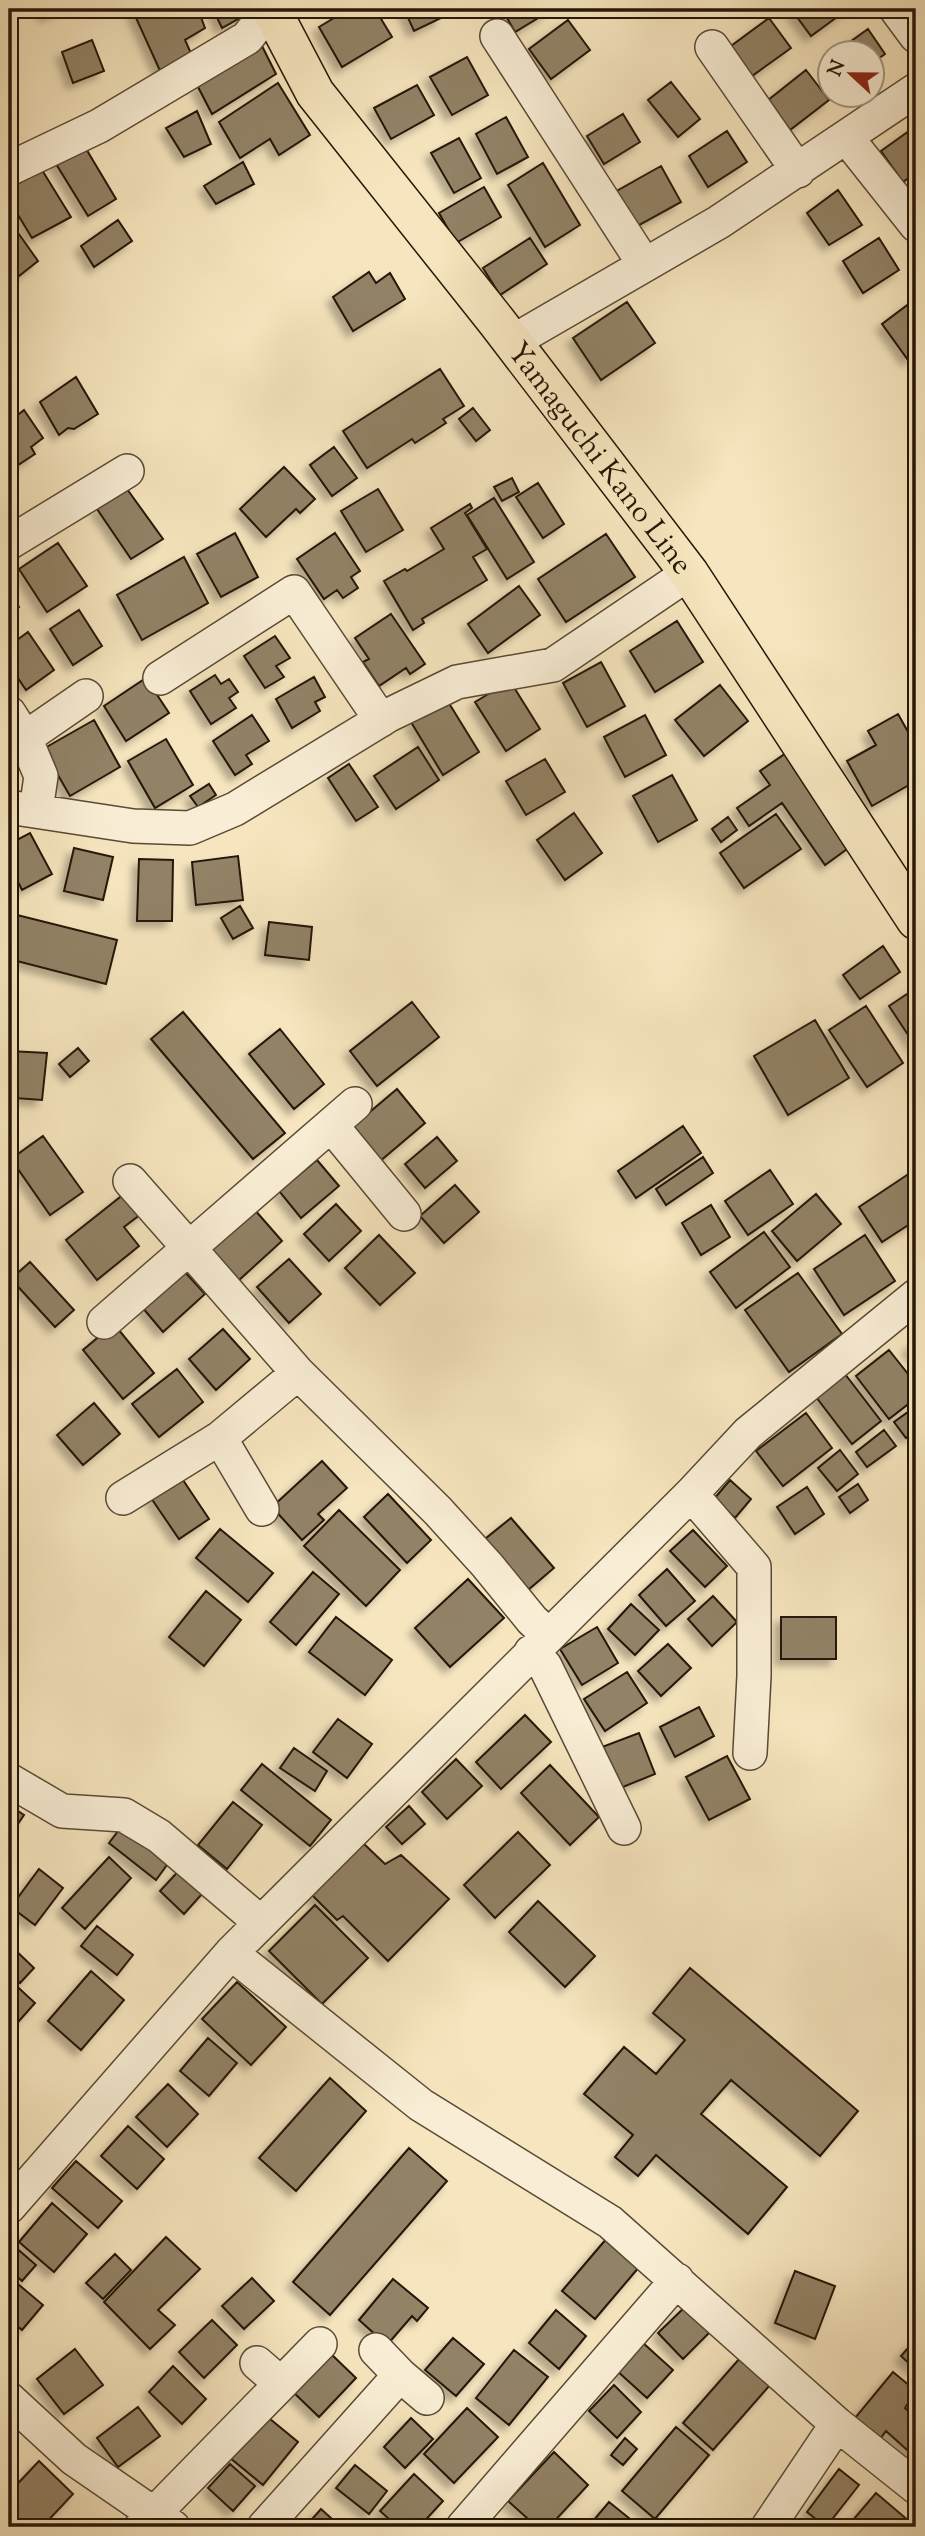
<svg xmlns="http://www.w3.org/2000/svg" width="925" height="2536" viewBox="0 0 925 2536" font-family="'Sorts Mill Goudy',serif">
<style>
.building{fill:#928266;stroke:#251607;stroke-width:2;filter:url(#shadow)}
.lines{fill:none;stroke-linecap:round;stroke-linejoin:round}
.minor-casing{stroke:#594a35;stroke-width:36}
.major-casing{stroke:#251607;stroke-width:41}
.minor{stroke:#f9eed5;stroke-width:33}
.major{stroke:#f6e5be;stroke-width:38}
.labels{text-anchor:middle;stroke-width:5;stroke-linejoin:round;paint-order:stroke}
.street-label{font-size:30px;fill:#251607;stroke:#f9eed5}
</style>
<defs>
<filter id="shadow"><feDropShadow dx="-6" dy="6" stdDeviation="3.5" flood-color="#0004"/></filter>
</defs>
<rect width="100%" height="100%" fill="#f6e5be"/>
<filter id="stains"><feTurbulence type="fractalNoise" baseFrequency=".00286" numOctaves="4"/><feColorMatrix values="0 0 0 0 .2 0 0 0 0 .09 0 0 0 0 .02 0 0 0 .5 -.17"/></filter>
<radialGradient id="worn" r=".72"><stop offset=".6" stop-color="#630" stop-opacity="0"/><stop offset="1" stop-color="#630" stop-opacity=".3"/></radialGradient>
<!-- building -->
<path class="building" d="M42,9H63L45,16Z
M132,9H198L205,28L185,40L194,60L161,73Z
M213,9H251L252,11L222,28Z
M349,9H375L392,37L342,67L319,27Z
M404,9H437L441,18L414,31Z
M502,9H546L548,12L515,32Z
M791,9H848L811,36Z
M769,18L791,48L752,76L731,46Z
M568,20L590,50L551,79L529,49Z
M868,29L885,54L872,63V52H836Z
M92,40L104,71L73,83L62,52Z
M262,46L276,74L212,114L197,85Z
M467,57L488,95L452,115L430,77Z
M806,70L829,100L790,130L767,101Z
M671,82L700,119L678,137L648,100Z
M278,83L310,135L279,155L270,139L240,158L219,122Z
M417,85L434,115L391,139L374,108Z
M197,111L211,144L184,157L166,128Z
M623,114L640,142L604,164L587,136Z
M506,117L528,157L497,174L476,134Z
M916,126V172L903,182L881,151Z
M727,131L747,162L708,187L689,156Z
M459,138L481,178L454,193L431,153Z
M82,142L116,199L88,216L53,159Z
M243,162L254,184L216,204L204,186Z
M543,163L580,225L545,247L508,185Z
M661,166L681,202L634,228L615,192Z
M42,170L71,217L32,238L9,200V189Z
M484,187L501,217L456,243L439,213Z
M838,190L862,225L829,245L807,213Z
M9,220L38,261L19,276L9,262Z
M118,220L132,241L94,267L81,246Z
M530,238L547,264L500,295L483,268Z
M879,238L899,270L863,293L843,261Z
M369,272L376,283L390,273L405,299L353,331L333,297Z
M914,300L916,354L908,360L882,324Z
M627,302L655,343L601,380L573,338Z
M440,369L464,406L443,419L446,423L415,443L412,439L367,468L343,431Z
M76,377L98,414L74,429L68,428L59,435L40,402Z
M473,408L490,430L476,441L459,419Z
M24,410L43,438L31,447L35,454L15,467L9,457V422Z
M334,447L357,478L332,496L310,465Z
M284,467L315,499L300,513L296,509L266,537L240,509Z
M512,478L519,492L502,501L494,487Z
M538,483L564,524L543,538L516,497Z
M127,489L163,539L131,559L97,509Z
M378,489L403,530L366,552L341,511Z
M494,498L534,562L507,579L467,515Z
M470,504L472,508L465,513L487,549L473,557L487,580L422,619L424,623L413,630L384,581L405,569L407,571L444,549L431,528Z
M235,533L258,577L221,597L197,554Z
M335,533L360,571L351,577L358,588L343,598L337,590L324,599L297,559Z
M606,534L635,577L566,622L538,579Z
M58,543L87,586L47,612L19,569Z
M184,557L208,603L142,640L117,595Z
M519,586L540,615L488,653L468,624Z
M9,592L19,607L9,614Z
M79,610L102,646L73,665L50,629Z
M391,614L425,664L410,674L406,668L379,686L363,662L369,659L355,638Z
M677,621L703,662L655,692L630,651Z
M28,632L54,670L26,690L9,665V646Z
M275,636L290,658L276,666L284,677L265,688L244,656Z
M601,662L625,706L587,727L563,683Z
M215,675L221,684L229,679L238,692L229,698L236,708L211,724L190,691Z
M314,677L325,697L315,702L320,711L292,728L276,699Z
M146,678L169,713L126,741L104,706Z
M510,681L540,729L506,751L475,702Z
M720,685L748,721L704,756L675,720Z
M447,700L479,752L443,775L411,722Z
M898,714L916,746V781L872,806L847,761L876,745L868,731Z
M252,715L269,741L246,755L252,764L235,775L213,741Z
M645,715L666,755L625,777L604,737Z
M94,720L120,767L70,796L43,749Z
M166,739L193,785L155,808L128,761Z
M418,747L439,780L396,809L374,776Z
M789,751L854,844L825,865L782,803L749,826L737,808L770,785L760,771Z
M545,759L565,792L526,815L506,781Z
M349,764L378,807L356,821L328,778Z
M672,775L697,820L658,842L633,796Z
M209,784L216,795L198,807L190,796Z
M574,813L602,853L565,880L537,840Z
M776,814L801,849L744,888L720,853Z
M728,817L737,830L721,842L712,829Z
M30,833L52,874L22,890L9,864V844Z
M74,848L113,857L103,900L64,891Z
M238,856L243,900L196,905L192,862Z
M139,859L173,860L172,921H137Z
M240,906L253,928L233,939L221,918Z
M9,913L117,940L106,984L9,959Z
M269,922L312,927L309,960L265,955Z
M883,946L900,972L860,999L843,975Z
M916,988V1047L889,1006Z
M412,1002L439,1037L377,1086L350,1051Z
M866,1006L903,1063L867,1087L829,1030Z
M183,1012L285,1133L253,1159L151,1039Z
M815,1020L849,1078L788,1115L754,1056Z
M280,1029L324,1084L294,1109L249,1054Z
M78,1048L89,1061L70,1077L59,1064Z
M9,1051L47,1053L42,1100L15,1098L12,1137H9Z
M397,1089L425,1123L379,1162L351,1128Z
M683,1126L701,1153L636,1198L618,1171Z
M43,1136L83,1192L50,1215L11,1159Z
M437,1137L457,1161L425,1188L405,1164Z
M703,1157L713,1173L666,1205L656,1189Z
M317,1160L339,1186L301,1218L279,1191Z
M916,1169V1220L882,1242L859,1207Z
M770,1170L793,1204L748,1235L725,1201Z
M455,1185L479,1212L444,1243L420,1216Z
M129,1190L145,1211L124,1227L139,1246L97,1280L66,1240Z
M816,1194L841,1224L797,1261L772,1231Z
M336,1204L361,1231L329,1261L304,1234Z
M711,1205L730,1237L701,1255L682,1223Z
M254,1209L282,1241L238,1281L209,1248Z
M764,1232L790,1267L736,1308L710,1272Z
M379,1235L415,1273L380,1305L345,1268Z
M865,1235L895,1281L844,1315L814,1269Z
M289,1259L321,1294L289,1323L257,1287Z
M30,1262L74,1310L55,1327L11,1279Z
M183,1270L205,1294L163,1332L142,1307Z
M798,1273L842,1334L789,1372L745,1310Z
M114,1324L154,1373L123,1399L83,1350Z
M223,1329L250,1359L216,1390L189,1359Z
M916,1341V1359L908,1348Z
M889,1350L916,1384V1398L889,1419L856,1376Z
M177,1369L203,1402L159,1437L132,1404Z
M845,1374L881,1421L852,1444L816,1397Z
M94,1403L120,1434L83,1465L57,1435Z
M915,1407L916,1430L906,1438L894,1422Z
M806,1413L832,1448L783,1486L756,1451Z
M884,1430L896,1446L867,1467L856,1452Z
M840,1450L858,1474L837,1491L818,1468Z
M322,1461L347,1488L318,1514L324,1520L302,1540L272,1507Z
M181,1477L209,1519L179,1539L151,1498Z
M730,1480L751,1499L735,1518L714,1499Z
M858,1484L868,1500L850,1513L839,1497Z
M807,1487L824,1514L795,1534L777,1507Z
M388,1494L431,1540L407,1563L364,1517Z
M339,1510L400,1570L366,1606L304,1546Z
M511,1518L554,1568L528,1590L485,1539Z
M220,1529L273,1573L248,1602L196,1558Z
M693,1530L727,1566L705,1587L670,1551Z
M667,1569L695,1601L666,1626L639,1595Z
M313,1572L339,1594L296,1645L270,1622Z
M468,1579L504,1618L450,1667L415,1628Z
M206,1591L241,1620L204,1666L169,1637Z
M713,1596L737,1622L712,1646L688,1619Z
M631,1604L659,1630L635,1655L608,1629Z
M336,1617L392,1660L365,1695L309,1652Z
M781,1617H836V1659H781Z
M597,1627L618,1663L582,1685L560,1649Z
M668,1644L691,1668L661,1696L638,1671Z
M627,1672L647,1703L605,1731L584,1699Z
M699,1707L714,1736L675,1757L660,1727Z
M525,1715L551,1742L501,1789L476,1762Z
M338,1719L372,1744L347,1778L313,1752Z
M639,1733L655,1774L618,1789L602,1747Z
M294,1748L327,1771L315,1791L280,1768Z
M727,1756L750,1799L709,1820L686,1777Z
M456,1759L482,1786L447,1819L422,1792Z
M262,1764L331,1820L310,1846L241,1790Z
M550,1765L599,1817L570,1845L521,1793Z
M233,1802L262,1825L227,1869L198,1845Z
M9,1805L24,1815L9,1837Z
M409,1806L425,1824L402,1844L386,1827Z
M125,1822L172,1858L156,1880L109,1843Z
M518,1832L550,1865L495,1918L464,1885Z
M363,1843L385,1864L401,1855L449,1899L388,1961L343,1916L337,1920L311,1894Z
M109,1857L131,1878L85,1929L62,1908Z
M186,1863L210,1885L184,1914L160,1891Z
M39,1869L63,1888L35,1925L11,1907Z
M538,1901L595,1956L565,1987L509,1932Z
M315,1905L368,1958L322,2004L269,1951Z
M97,1926L133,1955L117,1975L81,1946Z
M9,1944L34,1968L20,1983L9,1973Z
M690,1968L858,2111L820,2156L731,2080L701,2114L787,2187L748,2234L656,2155L638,2176L615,2157L633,2135L584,2094L624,2047L656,2074L685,2040L653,2013Z
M91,1971L124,2000L81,2050L48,2021Z
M9,1979L35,2003L11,2030L9,2028Z
M237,1982L286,2027L251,2065L202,2019Z
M208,2038L237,2063L209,2096L180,2071Z
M330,2078L366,2111L296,2191L259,2158Z
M168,2084L198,2114L167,2147L136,2117Z
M128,2126L164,2159L137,2189L101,2156Z
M409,2148L447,2181L330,2315L293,2282Z
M76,2161L122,2201L98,2228L52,2188Z
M52,2203L87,2234L54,2272L19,2242Z
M166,2237L200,2269L158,2310L175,2325L150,2349L104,2302Z
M607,2238L640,2266L595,2319L562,2291Z
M14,2246L36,2265L22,2281L9,2269V2252Z
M115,2254L131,2270L103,2299L86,2283Z
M795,2271L835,2286L815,2339L775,2323Z
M252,2278L274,2301L244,2329L222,2306Z
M12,2279L43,2305L22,2330L9,2319V2283Z
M393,2279L428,2308L417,2321L412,2316L387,2345L359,2320Z
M688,2304L712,2330L683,2359L658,2333Z
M556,2310L586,2336L559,2369L529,2343Z
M212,2320L237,2345L204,2378L179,2352Z
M453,2338L484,2364L456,2396L425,2370Z
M916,2339V2370L901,2356Z
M642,2342L673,2370L647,2398L616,2370Z
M75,2349L103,2385L64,2414L37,2379Z
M514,2350L548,2377L509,2425L476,2398Z
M328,2351L356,2378L319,2417L291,2390Z
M740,2358L770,2385L713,2450L683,2423Z
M173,2366L206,2399L182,2424L149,2392Z
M893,2372L916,2391L905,2408L916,2418V2458L886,2431L880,2439L855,2418Z
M614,2385L641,2412L617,2438L589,2411Z
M138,2407L160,2436L118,2467L97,2438Z
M467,2408L498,2437L454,2483L424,2454Z
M264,2414L298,2442L263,2485L229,2457Z
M411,2418L433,2439L405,2468L384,2447Z
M676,2427L709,2455L655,2519L622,2491Z
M625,2438L637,2449L623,2465L611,2455Z
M554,2452L588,2485L549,2527H537L508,2501Z
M39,2461L73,2494L42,2527H9V2493Z
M230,2464L255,2486L233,2511L208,2488Z
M355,2465L387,2491L369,2514L336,2488Z
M839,2469L859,2485L826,2527L807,2512Z
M414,2474L443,2501L419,2527H398L380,2511Z
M876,2493L916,2527H847Z
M609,2502L640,2527H588Z
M321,2509L341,2527H305Z"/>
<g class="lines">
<!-- minor casing -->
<g class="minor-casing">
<path id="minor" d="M896,9L916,36
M497,36L644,264
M712,47L798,171
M847,138L916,225
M9,169L99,126L247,38L270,9
M512,342L719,222L916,90
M9,543L127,471
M160,678L294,592L381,720
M9,713L25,738L41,776L36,811
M25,738L86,696
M9,810L15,808L133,826L190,828L235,809L389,715L457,682L553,665L689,573
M355,1104L189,1248L298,1373L438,1511L487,1565L532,1620L548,1635
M331,1125L404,1214
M104,1322L189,1248L130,1181
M220,1438L262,1509
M691,1494L754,1567V1676L750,1753
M123,1498L220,1438L298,1373
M531,1652L545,1666L624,1828
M9,1780L62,1811L124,1815L159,1836L261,1923
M231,1953L421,2105L610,2222L837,2424L916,2487
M9,2207L231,1953L691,1494L748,1433L916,1296
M257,2363L281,2384
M400,2375L427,2398
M9,2399L74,2459L173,2527
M141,2527L320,2344
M264,2527L400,2375L376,2350
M463,2527L677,2280
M768,2527L837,2424"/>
</g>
<!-- major casing -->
<g class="major-casing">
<g id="major">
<path id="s1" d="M271,9L315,93L497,322L689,573L916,920"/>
</g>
</g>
<!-- minor -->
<use href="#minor" class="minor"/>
<!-- major -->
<use href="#major" class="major"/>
</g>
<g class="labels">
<!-- street labels -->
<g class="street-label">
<text dy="10" stroke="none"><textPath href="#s1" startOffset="558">Yamaguchi Kano Line</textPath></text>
</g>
</g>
<!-- margin -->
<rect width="925" height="2536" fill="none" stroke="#f6e5be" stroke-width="35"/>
<rect x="10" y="10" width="904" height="2515" fill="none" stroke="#251607" stroke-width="3.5"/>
<rect x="18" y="18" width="890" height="2501" fill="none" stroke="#251607" stroke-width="2"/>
<!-- north arrow -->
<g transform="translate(851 74) rotate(292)"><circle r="33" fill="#f9eed5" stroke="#a49883" stroke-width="2"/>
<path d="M0-5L12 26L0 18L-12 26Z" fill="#8f2418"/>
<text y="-10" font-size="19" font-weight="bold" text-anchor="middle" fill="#251607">N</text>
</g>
<rect width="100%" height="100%" filter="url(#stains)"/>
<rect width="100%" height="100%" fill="url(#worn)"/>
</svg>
